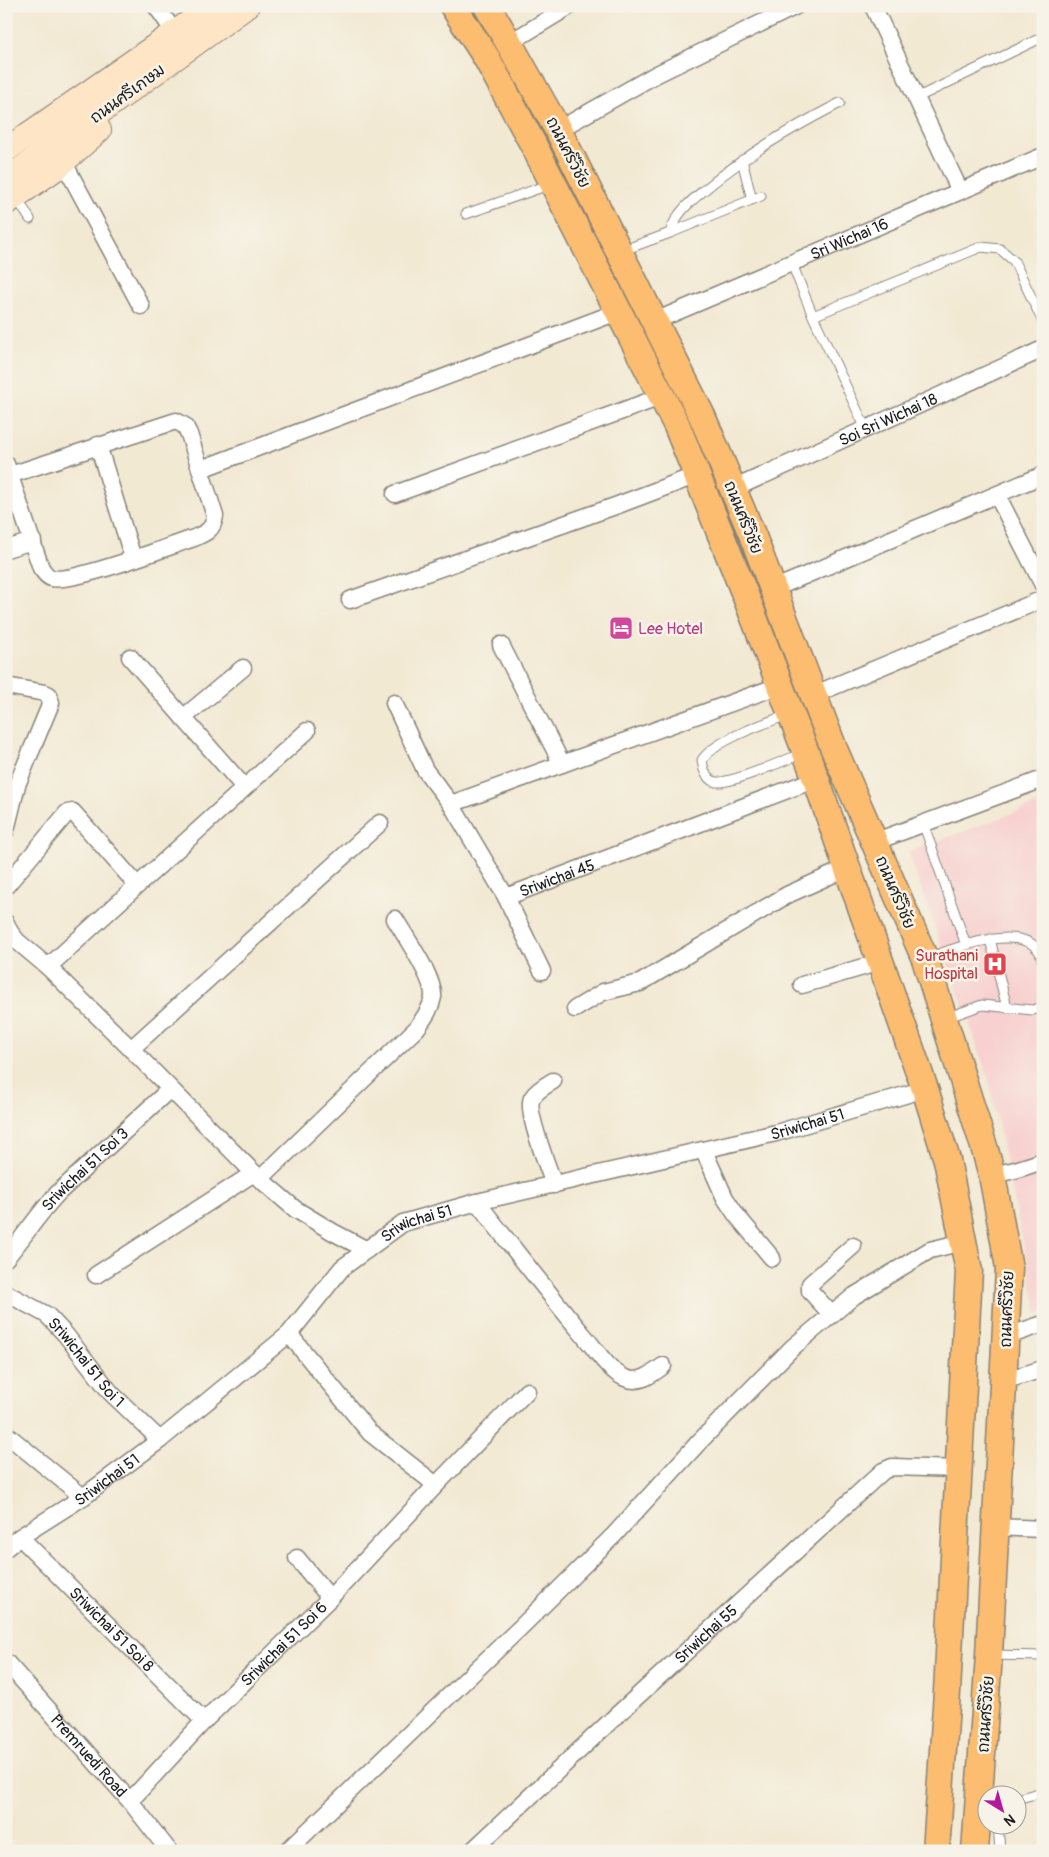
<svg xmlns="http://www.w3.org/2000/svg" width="1049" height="1857" viewBox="0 0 1049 1857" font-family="Pangolin,'Playpen Sans Thai',sans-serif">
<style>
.built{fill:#f7d0cf}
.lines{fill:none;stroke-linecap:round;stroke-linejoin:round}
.service-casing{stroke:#878278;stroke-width:11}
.minor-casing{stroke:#878278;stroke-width:19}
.secondary-casing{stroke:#878278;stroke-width:26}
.primary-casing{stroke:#878278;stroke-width:29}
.service{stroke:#fff;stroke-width:9}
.minor{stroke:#fff;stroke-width:16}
.secondary{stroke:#fee5c5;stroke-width:24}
.primary{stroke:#fcbd6f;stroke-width:26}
.labels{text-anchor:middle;stroke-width:5;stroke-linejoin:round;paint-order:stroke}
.street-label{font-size:16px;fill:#1c1c1c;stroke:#f7f3e8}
.hotel-label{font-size:16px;fill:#b23c85;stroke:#f7f3e8;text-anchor:start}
.health-label{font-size:16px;fill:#be3a42;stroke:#f7f3e8;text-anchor:end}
</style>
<rect width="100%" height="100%" fill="#f7f3e8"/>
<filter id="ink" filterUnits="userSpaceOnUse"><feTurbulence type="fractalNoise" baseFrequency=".02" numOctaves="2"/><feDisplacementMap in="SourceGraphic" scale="10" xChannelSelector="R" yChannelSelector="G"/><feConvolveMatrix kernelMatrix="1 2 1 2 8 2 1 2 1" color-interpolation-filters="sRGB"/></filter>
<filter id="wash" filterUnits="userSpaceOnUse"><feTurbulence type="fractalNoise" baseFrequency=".0096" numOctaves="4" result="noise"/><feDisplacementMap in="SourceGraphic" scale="20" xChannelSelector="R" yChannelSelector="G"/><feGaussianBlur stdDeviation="1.12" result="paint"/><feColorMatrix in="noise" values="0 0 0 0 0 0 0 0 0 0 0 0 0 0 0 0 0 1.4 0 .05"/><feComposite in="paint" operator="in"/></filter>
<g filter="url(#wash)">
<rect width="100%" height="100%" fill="#f2e9d3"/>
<!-- built -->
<path class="built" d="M1043,802V1312L1038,1314L988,1076L908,852Z"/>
</g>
<g filter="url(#ink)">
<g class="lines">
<!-- service casing -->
<g class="service-casing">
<path id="service" d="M916,98L1043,37
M742,160L752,200
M16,197L30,219
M466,214L551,184
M670,233L761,196
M621,251L670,233C676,212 692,200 708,187C750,152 792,128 840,103
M792,264L813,316L866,429
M813,316L981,247L1000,249L1014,261L1043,322
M789,714C765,724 716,739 702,760C703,768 706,780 716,782C732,784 785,760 803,753
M923,823L966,945
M990,939L1007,1008
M928,958C953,949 1019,922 1039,951C1041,954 1042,959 1043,963
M946,1018L982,1005L1033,1010L1043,1007
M992,1655L1043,1656
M1016,1799L1043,1792
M998,1824L1000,1851"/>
</g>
<!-- minor casing -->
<g class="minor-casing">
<g id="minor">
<path d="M156,6L175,33"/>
<path d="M873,6L960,191"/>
<path d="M509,43L570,6"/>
<path d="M558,130L655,75L796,6"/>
<path d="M63,161L141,306"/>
<path id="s1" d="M655,321L1043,156"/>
<path d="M98,445L133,558"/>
<path d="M6,464L41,568C44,572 47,577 52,578C71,584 170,546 194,538C206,533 213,530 215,516L189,434L185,426L176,421L10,475"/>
<path d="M201,469L620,311"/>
<path id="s2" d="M733,489L1043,349"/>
<path d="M395,494L663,396"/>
<path d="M997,495L1043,585"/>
<path d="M6,549L33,541"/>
<path d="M773,589L1043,475"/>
<path d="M350,600L618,505L697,475"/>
<path d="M501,645L562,764"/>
<path d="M130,657L244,787"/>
<path d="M6,686L45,693L49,695L51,703L17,785L6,830"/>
<path d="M813,695L1043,599"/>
<path id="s3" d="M394,703L425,770L451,804L506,897L816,779"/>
<path d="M183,718L243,668"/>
<path d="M451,804L781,685"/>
<path d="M874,842L1043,779"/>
<path d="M6,886L67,813L73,812L137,885"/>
<path d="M506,897L542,971"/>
<path d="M6,923L10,932L17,941L48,967L131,1049L260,1179L295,1209L333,1232L367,1250"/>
<path d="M48,967L307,731"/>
<path d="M802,985L880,962"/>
<path d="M575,1009L603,992L640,983L787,895L847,868"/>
<path d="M131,1049L380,823"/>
<path d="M553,1081C546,1085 536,1091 532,1098C525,1111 549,1169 554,1185"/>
<path d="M704,1151L725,1198L737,1216L772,1258"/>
<path d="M992,1175L1015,1170L1043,1161"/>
<path d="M260,1179L417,1028C424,1018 431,1009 433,997C435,979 405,936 395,919"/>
<path d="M477,1202C513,1248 548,1293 585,1337C596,1350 609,1371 625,1378C639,1384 651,1375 663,1366"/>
<path id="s4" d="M6,1258C24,1237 39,1213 58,1193L170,1089"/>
<path d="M96,1275L254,1173"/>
<path id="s5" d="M6,1293L47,1315L65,1334L111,1393L160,1440"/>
<path d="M832,1315L810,1291V1284L853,1246"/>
<path d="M1005,1337L1043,1324"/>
<path d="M1003,1381L1043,1369"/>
<path d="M6,1434L83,1497"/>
<path d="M436,1485L527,1391"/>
<path d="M995,1527L1043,1529"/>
<path id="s6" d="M20,1537L204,1721"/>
<path id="s7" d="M6,1548L20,1537L83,1497L160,1440L289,1334L342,1268L403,1223L477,1202L776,1133L925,1089"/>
<path d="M297,1558L330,1598"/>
<path id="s8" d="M6,1662L130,1801L169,1851"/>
<path id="s9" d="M130,1801L204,1721L330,1598L436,1485L370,1433L289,1334"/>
<path d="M287,1851L524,1624L614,1535L700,1441L793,1347L854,1296L930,1250L963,1242"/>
<path id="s10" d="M472,1851L617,1715L883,1471L892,1467L959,1469"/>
</g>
</g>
<!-- secondary casing -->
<g class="secondary-casing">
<path id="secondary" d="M6,150L213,6
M6,180L247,6
M6,203L55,169L99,130"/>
</g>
<!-- primary casing -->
<g class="primary-casing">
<path id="primary" d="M453,6L486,57L533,144L677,426L748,602L816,779L925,1089L947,1160L969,1271L947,1692L936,1851
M487,6L509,43L558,130L702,416L752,534L834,749L925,959L985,1150L992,1175L1009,1268L989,1655L975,1851"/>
</g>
<!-- service -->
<use href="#service" class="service"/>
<!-- minor -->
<use href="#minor" class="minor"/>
<!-- secondary -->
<use href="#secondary" class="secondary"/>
<!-- primary -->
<use href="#primary" class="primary"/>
</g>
</g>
<!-- icons -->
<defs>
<g id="hotel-square" transform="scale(1.25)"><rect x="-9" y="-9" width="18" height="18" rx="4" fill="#d1479c" stroke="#f7f3e8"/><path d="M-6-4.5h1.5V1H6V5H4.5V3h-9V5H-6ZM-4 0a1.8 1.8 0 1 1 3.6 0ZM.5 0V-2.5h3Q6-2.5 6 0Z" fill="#fff"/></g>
<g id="hospital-square" transform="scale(1.25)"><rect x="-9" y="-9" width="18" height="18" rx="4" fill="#e0444e" stroke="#f7f3e8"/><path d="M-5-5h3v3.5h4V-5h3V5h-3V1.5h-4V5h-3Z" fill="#fff"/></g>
</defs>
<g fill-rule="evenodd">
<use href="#hotel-square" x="621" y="628"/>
<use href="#hospital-square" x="995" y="964"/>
</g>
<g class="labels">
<!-- street labels -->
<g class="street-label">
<text transform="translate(127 93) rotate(-36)" y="6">ถนนศรีเกษม</text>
<text transform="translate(569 152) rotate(63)" y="6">ถนนศรีวิชัย</text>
<text dy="6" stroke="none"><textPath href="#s1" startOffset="211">Sri Wichai 16</textPath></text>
<text dy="6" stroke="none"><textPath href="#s2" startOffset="170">Soi Sri Wichai 18</textPath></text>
<text transform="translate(744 517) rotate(68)" y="6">ถนนศรีวิชัย</text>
<text dy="6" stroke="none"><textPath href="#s3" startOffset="279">Sriwichai 45</textPath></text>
<text transform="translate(896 892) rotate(67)" y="6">ถนนศรีวิชัย</text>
<text dy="6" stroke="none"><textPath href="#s7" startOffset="932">Sriwichai 51</textPath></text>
<text dy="6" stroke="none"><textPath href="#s4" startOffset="119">Sriwichai 51 Soi 3</textPath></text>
<text dy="6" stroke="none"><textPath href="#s7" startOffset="528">Sriwichai 51</textPath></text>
<text transform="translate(1006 1309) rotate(-88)" y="6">ถนนศรีวิชัย</text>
<text dy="6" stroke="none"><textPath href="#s5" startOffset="108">Sriwichai 51 Soi 1</textPath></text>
<text dy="6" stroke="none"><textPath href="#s7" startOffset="122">Sriwichai 51</textPath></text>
<text dy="6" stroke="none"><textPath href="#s6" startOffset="130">Sriwichai 51 Soi 8</textPath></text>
<text dy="6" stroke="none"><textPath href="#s10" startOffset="319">Sriwichai 55</textPath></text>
<text dy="6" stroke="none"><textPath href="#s9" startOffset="220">Sriwichai 51 Soi 6</textPath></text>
<text transform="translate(985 1714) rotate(-86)" y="6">ถนนศรีวิชัย</text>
<text dy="6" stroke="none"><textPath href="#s8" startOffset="125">Premruedi Road</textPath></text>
</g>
<!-- hotel labels -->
<g class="hotel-label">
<text x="638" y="634">Lee Hotel</text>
</g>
<!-- health labels -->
<g class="health-label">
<text x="978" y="961">Surathani<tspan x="978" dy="18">Hospital</tspan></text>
</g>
</g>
<!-- margin -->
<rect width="1049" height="1857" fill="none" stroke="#f7f3e8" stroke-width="25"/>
<!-- north arrow -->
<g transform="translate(1002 1810) rotate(143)"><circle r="24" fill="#f7f3e8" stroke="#9f9d96"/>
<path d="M0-4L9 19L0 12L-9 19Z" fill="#b5179e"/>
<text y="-8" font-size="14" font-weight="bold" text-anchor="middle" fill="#1c1c1c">N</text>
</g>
</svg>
